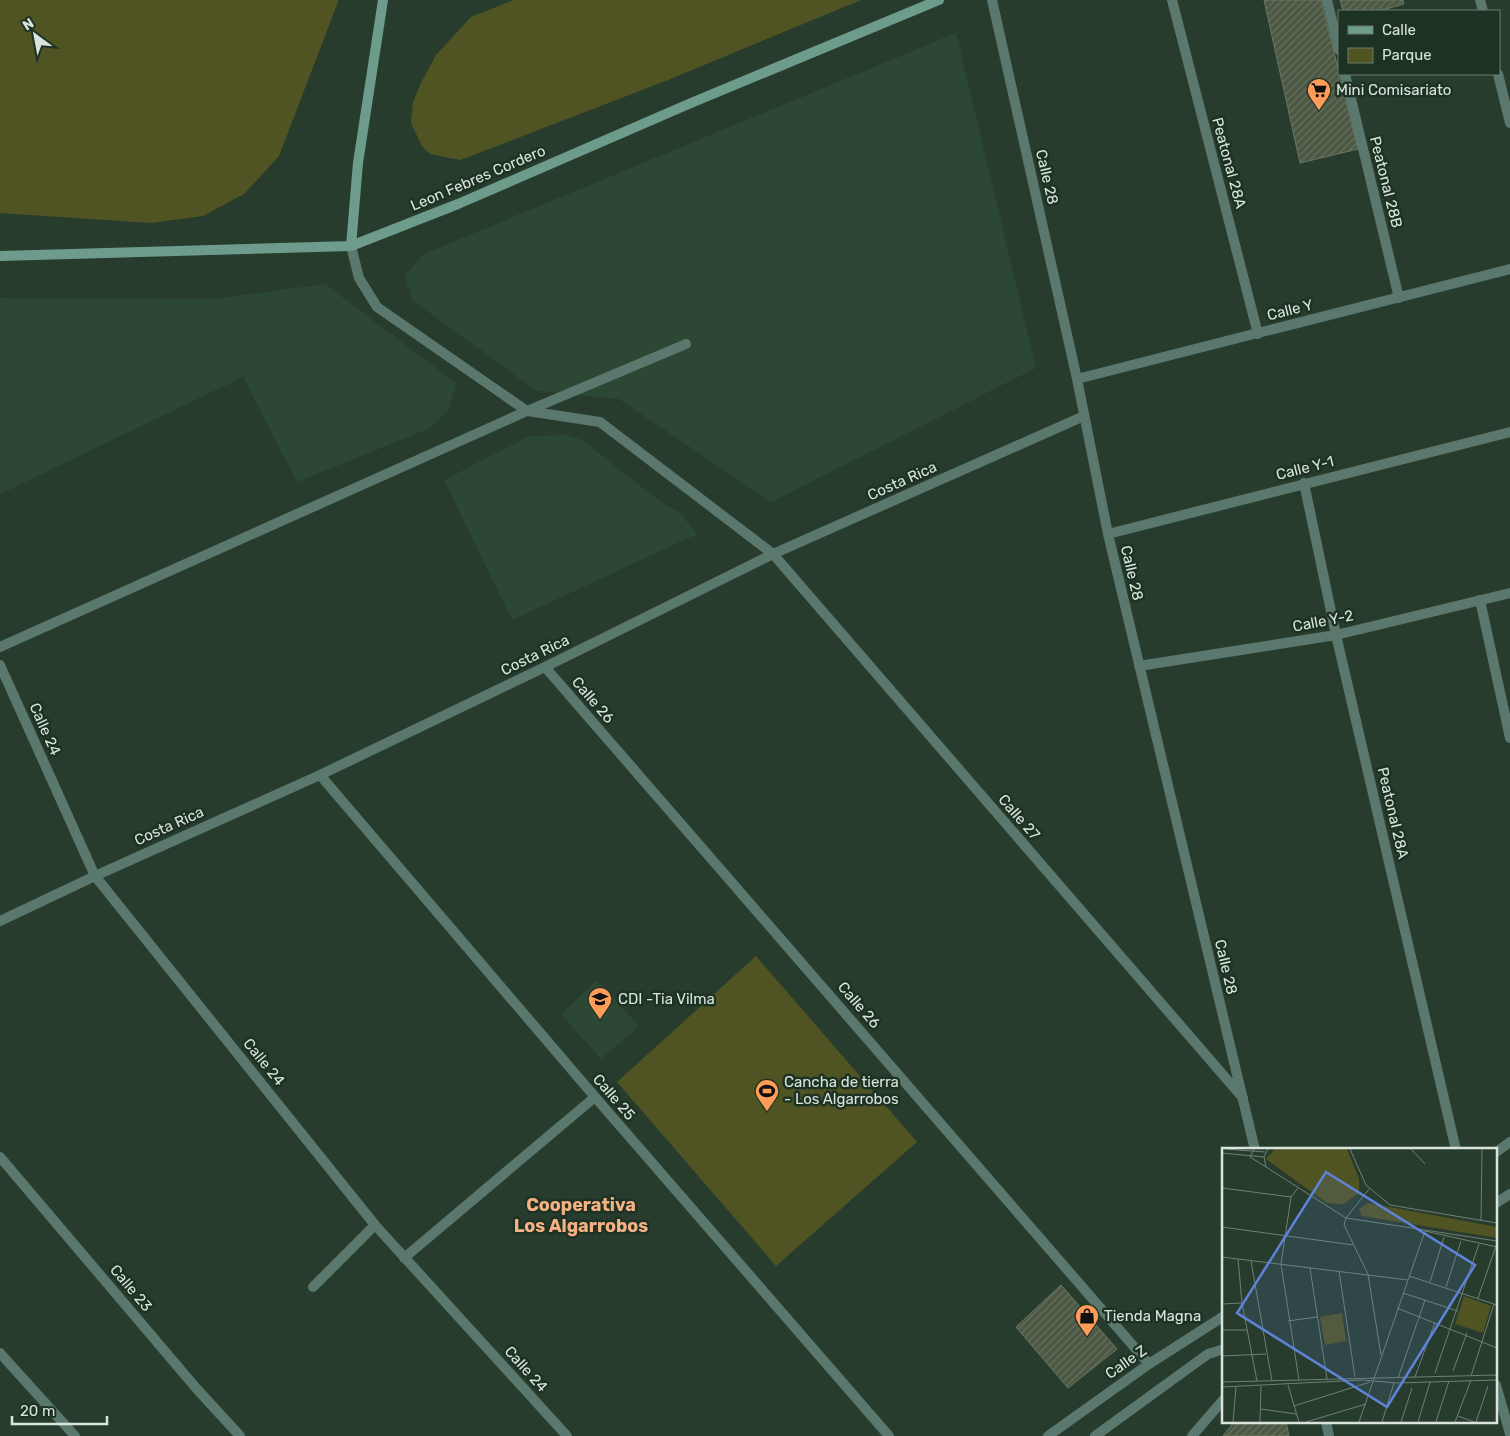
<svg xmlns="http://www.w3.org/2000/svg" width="1510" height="1436" viewBox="0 0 1510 1436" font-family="Rubik,sans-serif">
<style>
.built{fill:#2c4734}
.park{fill:#505423}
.building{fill:url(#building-hatch);stroke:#697761}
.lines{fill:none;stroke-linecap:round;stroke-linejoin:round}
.lane{stroke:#5b786e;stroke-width:10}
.street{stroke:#5b786e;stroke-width:10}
.secondary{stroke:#6d9c8d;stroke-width:10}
.labels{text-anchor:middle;stroke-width:5;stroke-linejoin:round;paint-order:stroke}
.poi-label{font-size:15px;fill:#d9e5dc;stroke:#1e3224;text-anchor:start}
.street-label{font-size:15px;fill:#d9e5dc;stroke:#1e3224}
.quarter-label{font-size:18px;font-weight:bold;fill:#f5b084;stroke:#1e3224}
.inset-road{fill:none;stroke:#6f8074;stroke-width:1}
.view{fill:#5f83d9;fill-opacity:0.15;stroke:#5f83d9;stroke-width:2.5}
.inset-edge{fill:none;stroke:#d9e5dc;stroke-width:2.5}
</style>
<defs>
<pattern id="building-hatch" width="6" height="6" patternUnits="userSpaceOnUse" patternTransform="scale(1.25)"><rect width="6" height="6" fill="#4c5843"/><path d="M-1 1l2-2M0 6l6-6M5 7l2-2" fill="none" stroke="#65705e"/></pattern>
</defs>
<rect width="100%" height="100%" fill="#283c2e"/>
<!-- built -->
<path class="built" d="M956,33L1036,368L771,502L619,399L537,391L412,300L405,275L424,254Z
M325,284L456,383L449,409L430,428L297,482L243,377L0,494V298L213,299Z
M566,435L582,440L661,502L681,514L697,534L512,620L444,480L530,436Z
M597,980L639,1026L601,1059L561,1014Z"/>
<!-- park -->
<path class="park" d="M0,0H338V2L279,156L244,194L203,216L151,223L0,213Z
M514,0H861L668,80L476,154L460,160L430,154L422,146L411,123L413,102L421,83L436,55L471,17Z
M756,956L917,1142L776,1266L617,1082Z"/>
<!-- building -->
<path class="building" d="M1264,0H1321L1358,149L1300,163Z
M1340,0H1403L1404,4L1379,11H1343Z
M1061,1285L1117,1349L1068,1388L1016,1327Z
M1234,1422H1286L1289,1436H1223Z"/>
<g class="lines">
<!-- lane -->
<path class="lane" d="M527,411L686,344"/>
<!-- street -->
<path class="street" d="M992,0L1077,379L1108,534L1255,1150
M1172,0L1258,334
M1327,0L1339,50
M1480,0L1483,11
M1345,74L1399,298
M1498,74L1510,123
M351,246L359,278L377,307L527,411L600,422L773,554L1243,1098
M1077,379L1510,269
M1304,483L1336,635L1456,1150
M1108,534L1510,432
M1480,600L1510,738
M0,647L527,411
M0,665L95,876L375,1225L567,1436
M1139,666L1336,635L1510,593
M545,667L1149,1364
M320,775L595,1097L889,1436
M0,921L95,876L320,775L545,667L773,554L1084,416
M1496,1152L1510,1142
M0,1157L196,1388L240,1436
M1496,1203L1510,1194
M404,1258L595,1097
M313,1287L375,1225
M0,1353L75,1436
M1496,1385L1510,1434
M1326,1422L1329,1436
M1048,1436L1149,1364L1224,1316
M1095,1436L1208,1354L1224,1349
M1192,1436L1224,1399"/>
<!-- secondary -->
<path class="secondary" d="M351,246L358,163L383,0
M0,256L351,246L458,204L691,103L939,0"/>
</g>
<!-- icons -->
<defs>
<g id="supermarket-pin" transform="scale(1.25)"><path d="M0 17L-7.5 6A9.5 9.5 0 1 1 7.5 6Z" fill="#fe9c58" stroke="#1e3224"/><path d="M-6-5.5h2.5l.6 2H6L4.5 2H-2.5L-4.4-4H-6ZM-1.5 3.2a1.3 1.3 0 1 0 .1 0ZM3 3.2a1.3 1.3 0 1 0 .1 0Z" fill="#111"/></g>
<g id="school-pin" transform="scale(1.25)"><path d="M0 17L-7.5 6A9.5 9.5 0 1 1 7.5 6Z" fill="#fe9c58" stroke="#1e3224"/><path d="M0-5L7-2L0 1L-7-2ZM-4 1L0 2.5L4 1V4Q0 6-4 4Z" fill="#111"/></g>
<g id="stadium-pin" transform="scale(1.25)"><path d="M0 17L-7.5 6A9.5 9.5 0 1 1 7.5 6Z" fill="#fe9c58" stroke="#1e3224"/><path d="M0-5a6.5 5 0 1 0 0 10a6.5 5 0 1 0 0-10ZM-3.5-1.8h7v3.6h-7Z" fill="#111"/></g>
<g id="shop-pin" transform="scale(1.25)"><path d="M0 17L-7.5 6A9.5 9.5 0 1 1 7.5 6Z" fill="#fe9c58" stroke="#1e3224"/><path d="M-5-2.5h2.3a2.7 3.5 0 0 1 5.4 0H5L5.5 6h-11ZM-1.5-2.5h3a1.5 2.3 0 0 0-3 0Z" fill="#111"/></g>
</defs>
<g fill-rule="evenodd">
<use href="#supermarket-pin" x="1319" y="90"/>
<use href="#school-pin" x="600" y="999"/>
<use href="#stadium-pin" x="767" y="1091"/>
<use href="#shop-pin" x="1087" y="1316"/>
</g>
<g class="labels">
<!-- poi labels -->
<g class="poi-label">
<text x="1336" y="95">Mini Comisariato</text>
<text x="618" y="1004">CDI -Tia Vilma</text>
<text x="784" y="1087">Cancha de tierra<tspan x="784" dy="17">- Los Algarrobos</tspan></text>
<text x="1104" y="1321">Tienda Magna</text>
</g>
<!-- street labels -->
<g class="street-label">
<text transform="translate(1229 163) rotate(75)" y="5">Peatonal 28A</text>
<text transform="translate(1047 177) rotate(77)" y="5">Calle 28</text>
<text transform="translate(478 178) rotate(-23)" y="5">Leon Febres Cordero</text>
<text transform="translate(1386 182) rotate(76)" y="5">Peatonal 28B</text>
<text transform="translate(1290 310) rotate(-14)" y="5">Calle Y</text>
<text transform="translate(1305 468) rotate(-14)" y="5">Calle Y-1</text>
<text transform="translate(902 481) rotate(-24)" y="5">Costa Rica</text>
<text transform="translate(1132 573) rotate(77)" y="5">Calle 28</text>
<text transform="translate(1323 621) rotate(-11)" y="5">Calle Y-2</text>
<text transform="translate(535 655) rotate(-26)" y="5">Costa Rica</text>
<text transform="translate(593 700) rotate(49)" y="5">Calle 26</text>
<text transform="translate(45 729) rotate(66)" y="5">Calle 24</text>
<text transform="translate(1393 813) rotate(77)" y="5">Peatonal 28A</text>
<text transform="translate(1019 817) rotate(49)" y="5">Calle 27</text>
<text transform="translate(169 826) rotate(-24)" y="5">Costa Rica</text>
<text transform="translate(1226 967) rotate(77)" y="5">Calle 28</text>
<text transform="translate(859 1005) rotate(49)" y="5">Calle 26</text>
<text transform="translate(264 1062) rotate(51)" y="5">Calle 24</text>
<text transform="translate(614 1097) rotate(49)" y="5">Calle 25</text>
<text transform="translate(131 1288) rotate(50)" y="5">Calle 23</text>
<text transform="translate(1126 1362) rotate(-35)" y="5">Calle Z</text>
<text transform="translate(526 1369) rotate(48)" y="5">Calle 24</text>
</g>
<!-- quarter labels -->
<g class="quarter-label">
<text x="581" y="1211">Cooperativa<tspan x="581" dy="21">Los Algarrobos</tspan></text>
</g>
</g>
<!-- overview -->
<g transform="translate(1222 1148)">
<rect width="275" height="275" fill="#283c2e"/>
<path d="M53,1H125L137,31V45L122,56L105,55L44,11ZM146,55L275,79V90L140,68L137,61ZM242,148L269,158L261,185L233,176ZM120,165L124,193L103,197L98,169Z" fill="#505423"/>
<path class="inset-road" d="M3,1L43,4M32,1L28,9L44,19M46,1L42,9L44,19L124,70L275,93M128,1L144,37L168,57L275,75M189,1L203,16M0,5L42,9M0,40L69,49M76,40L69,49L59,116L77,232M147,41L124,70L122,77L146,126L159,207M259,73L260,1M0,79L131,97M203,83L275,99M0,109L186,132M16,111L20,155L35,233M29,113L50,233M88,120L105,231M117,123L133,229M187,128L275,157M208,134L222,89M224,139L239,93M181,145L236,163M256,150L274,98M0,156L20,155M175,160L275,200M66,173L95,169M0,182H25M0,208L44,206M231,223L245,185M213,225L257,96M249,228L272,156M193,229L213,174M176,230L203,152M0,234L275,227M66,237L77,274M0,239L140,232L175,235L275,232M72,258L148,234M39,261L74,266M236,268L252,274M11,274L14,239M38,274L39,238M84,274L144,256M137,274L203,83M160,274L172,235M179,274L190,240M196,274L208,234M214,274L227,233M233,274L249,232M254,274L266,238"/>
<path class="view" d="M104,24L253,117L165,259L15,165Z"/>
<rect width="275" height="275" class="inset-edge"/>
</g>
<!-- legend -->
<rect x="1338" y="10" width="162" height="65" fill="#1e3224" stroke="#697a6e"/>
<rect x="1348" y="26" width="25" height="8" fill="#6d9c8d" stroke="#697a6e"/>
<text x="1382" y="35" font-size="15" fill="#d9e5dc">Calle</text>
<rect x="1348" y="48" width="25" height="15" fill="#505423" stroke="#697a6e"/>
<text x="1382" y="60" font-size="15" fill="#d9e5dc">Parque</text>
<!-- north arrow -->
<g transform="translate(35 35) rotate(328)" stroke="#1e3224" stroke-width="4" paint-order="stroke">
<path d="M0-4L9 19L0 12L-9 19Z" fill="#d9e5dc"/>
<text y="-8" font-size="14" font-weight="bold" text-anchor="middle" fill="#d9e5dc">N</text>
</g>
<!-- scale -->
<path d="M12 1416v8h95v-8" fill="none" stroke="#d9e5dc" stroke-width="2.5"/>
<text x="20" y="1416" font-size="15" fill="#d9e5dc" stroke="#1e3224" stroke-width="4" paint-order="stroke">20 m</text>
</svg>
